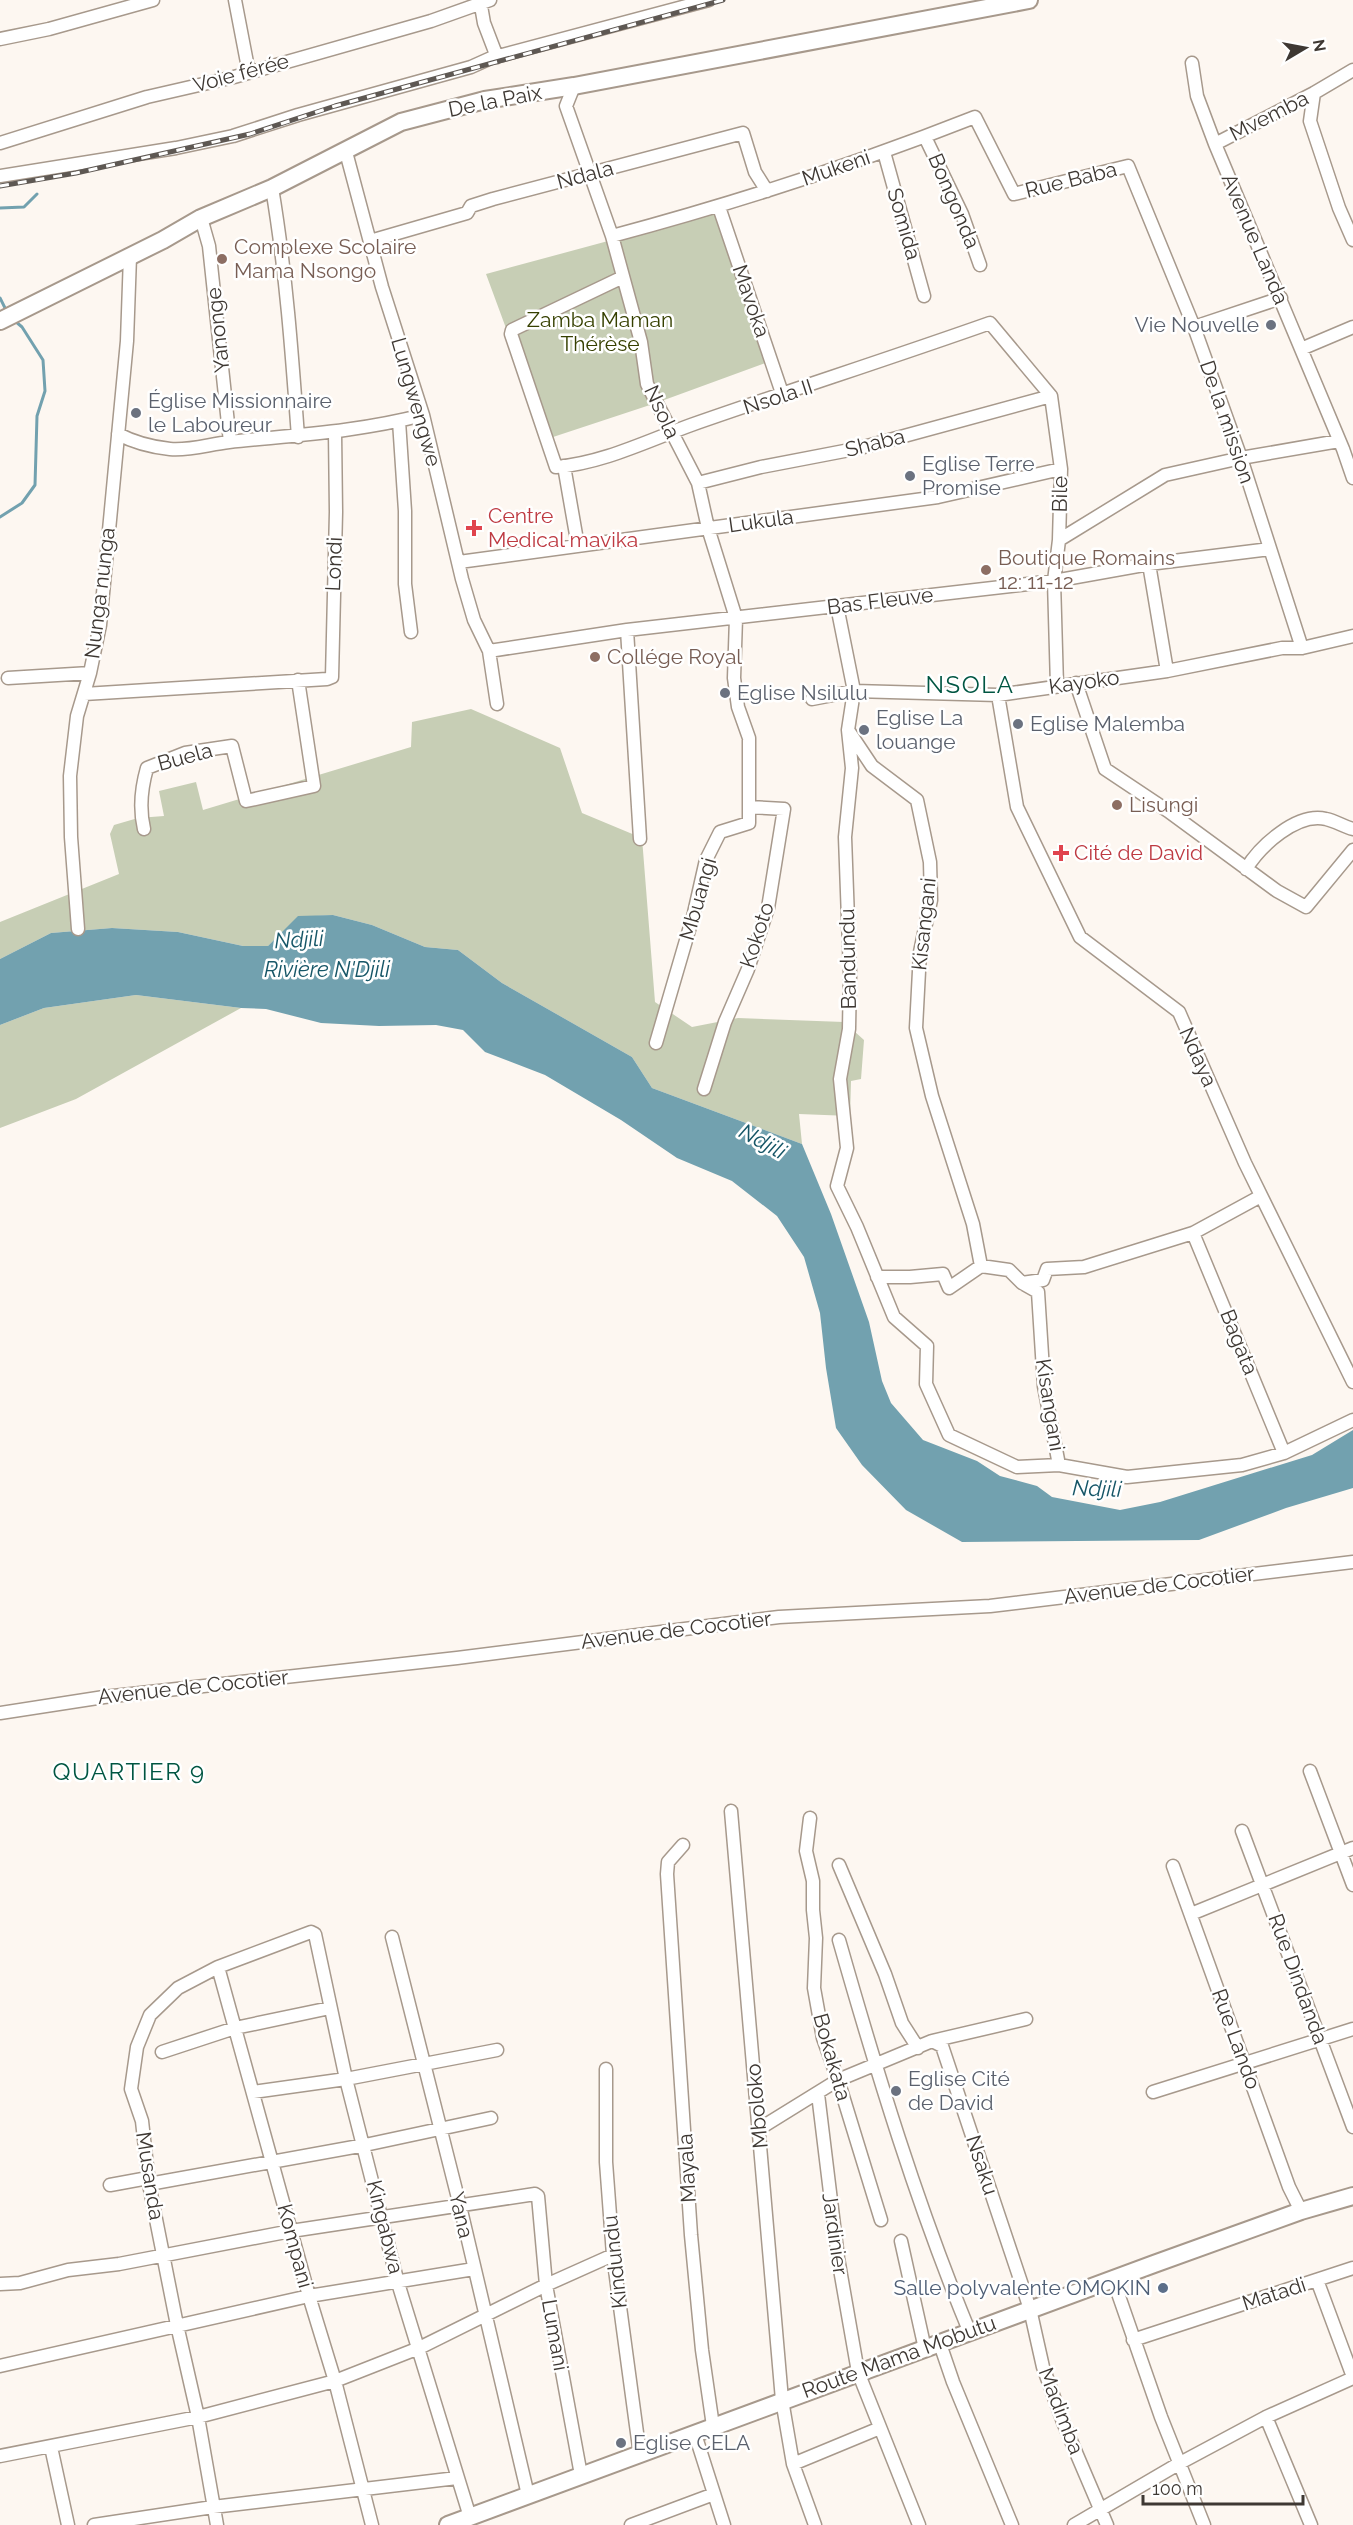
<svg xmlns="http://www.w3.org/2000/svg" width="1353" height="2525" viewBox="0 0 1353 2525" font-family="Raleway,sans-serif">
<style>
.green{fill:#c7ceb5}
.water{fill:#72a1af}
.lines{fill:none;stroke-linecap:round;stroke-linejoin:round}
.stream{stroke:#72a1af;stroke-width:3}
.street-casing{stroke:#a7998c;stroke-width:15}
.secondary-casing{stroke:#a7998c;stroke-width:20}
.street{stroke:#fff;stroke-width:12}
.secondary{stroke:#fff;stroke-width:16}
.rail-casing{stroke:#5e5853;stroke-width:5}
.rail{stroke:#fff;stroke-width:3;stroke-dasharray:9;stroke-linecap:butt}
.education-dot{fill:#8d6e63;stroke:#fff;stroke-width:2}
.worship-dot{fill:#6b7280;stroke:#fff;stroke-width:2}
.health-dot{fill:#e0444e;stroke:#fff;stroke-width:2}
.service-dot{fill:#5c6f8a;stroke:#fff;stroke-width:2}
.labels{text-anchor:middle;stroke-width:5;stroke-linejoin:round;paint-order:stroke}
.street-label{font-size:21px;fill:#3e3833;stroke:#fff}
.education-label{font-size:21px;fill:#785e54;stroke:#fff;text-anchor:start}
.park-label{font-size:21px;fill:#364000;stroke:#fff}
.worship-label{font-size:21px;fill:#5b616d;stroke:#fff;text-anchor:start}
.health-label{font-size:21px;fill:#be3a42;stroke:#fff;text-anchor:start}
.service-label{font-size:21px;fill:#4e5e75;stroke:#fff;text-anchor:end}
.water-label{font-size:22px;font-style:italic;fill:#165667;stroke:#fff}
.quarter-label{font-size:24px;letter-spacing:1.5px;fill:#005642;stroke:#fff}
</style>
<rect width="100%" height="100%" fill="#fdf7f1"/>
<!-- green -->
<path class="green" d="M719,211L771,361L656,403L547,439L486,274Z
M471,709L560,748L582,813L642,838L655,1002L692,1027L738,1018L844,1022L864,1040L861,1079L851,1081L850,1116L799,1114L802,1144L652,1088L632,1057L502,983L458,950L425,947L372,925L333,915L298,917L268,946H243L178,932L112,928L51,933L0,959V922L119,874L110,834L114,825L138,818L164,816L159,791L196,782L203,810L411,747L412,722Z
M136,995L241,1008L76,1099L0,1128V1025L44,1008Z"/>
<!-- water -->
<path class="water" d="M333,915L372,925L425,947L458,950L502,983L632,1057L652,1088L802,1144L831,1214L869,1322L882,1381L891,1403L923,1440L977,1461L1000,1476L1037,1486L1052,1497L1120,1510L1160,1502L1312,1455L1353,1430V1488L1286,1508L1199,1540L962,1542L906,1510L862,1465L836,1428L826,1368L820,1313L804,1257L777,1216L732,1181L677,1158L621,1120L545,1075L485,1052L463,1030L436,1025L379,1026L321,1023L266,1009L241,1008L136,995L44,1008L0,1025V959L51,933L112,928L178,932L243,946H268L298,916Z"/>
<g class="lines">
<!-- stream -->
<path class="stream" d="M0,208L24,207L37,194
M0,298L7,312
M0,517L22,503L35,485L37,416L45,391L43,360L22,327L15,321"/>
<!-- street casing -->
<g class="street-casing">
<path id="street" d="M235,0L249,73
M480,0L484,23L497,57
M0,39L49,29L153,0
M1192,63L1197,96L1215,144L1343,449L1353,478
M574,86L566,106L612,236L641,342L647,384L698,483L708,528L736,618L734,678L738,707L749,738V823L720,832L706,860L694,913L656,1043
M1314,93L1310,121L1339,208L1353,240
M925,137L962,214L980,265
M0,143L147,97L234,77L431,21L490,0
M1215,144L1314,93L1353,70
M346,152L382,287L423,415L462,579L474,620L489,651L497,704
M884,152L924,296
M0,176L176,148L233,136L298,115L471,67L491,58L709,0
M272,188C286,271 292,354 298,437
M719,207L783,396
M201,218L209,246L230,442
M612,236C735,203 856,164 975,117L1014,194L1128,166L1194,327L1241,458L1302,648
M370,241L467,213L471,206L493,199L743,133L755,172L767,191
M623,277L512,330L511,334L556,467C603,463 647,441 691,425C791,390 891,358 990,323L1051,396L1061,469L1059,540L1054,581L1057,686
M1194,327L1281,298
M1301,349L1353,327
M399,421L405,511V584L411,632
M118,434C135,443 151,447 170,449C189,451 210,444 229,442C295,435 357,432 423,415
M564,466L578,546
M698,483L761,467L860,448L1051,396
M1059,540L1165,475L1241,458L1339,441
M459,562L938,497L1061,469
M1149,564L1167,671
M837,606L854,691L848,730L872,766L917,800L930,862L931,900L920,952L916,1028L932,1096L973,1224L981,1266
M627,630L640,839
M489,651L627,630L1054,581L1149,564L1270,549
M8,678L90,673
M1076,683L1105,769L1168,811L1277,891L1306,907L1353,850
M84,694L327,679L332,677L336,512L335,432
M998,695L1017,807L1080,937L1179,1012L1245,1163L1353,1382
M812,699L854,691L998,695L1167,671L1282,648H1302L1353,636
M848,730L852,768L845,837L850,974L849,1029L840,1079L847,1148L837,1186L857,1227L894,1317L927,1346L926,1384L949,1435L1017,1467L1059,1465L1127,1477L1242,1465L1284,1453L1353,1420
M144,829C139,808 141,789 147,768L185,753L232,746L246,801L314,786L298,680
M1246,869C1260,846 1297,812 1326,819C1336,821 1344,827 1353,829
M78,929L71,837L70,776L77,716L90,673L100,625L127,341L130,256
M704,1089L725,1022L748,969L768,908L784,809L749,807
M1193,1233L1284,1453
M877,1277H910L943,1274L949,1288L981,1266L1009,1270L1022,1283L1043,1280L1047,1269L1084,1267L1193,1233L1261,1196
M1022,1283L1038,1292L1044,1386L1059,1465
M0,1713L104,1697L457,1658L779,1617L990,1606L1353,1562
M1310,1771L1353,1885
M731,1811L782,2400L793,2464L815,2525
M810,1818L806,1851L813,1881V1910L816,1938L814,1988L823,2038L838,2080L881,2220
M1242,1831L1353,2127
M683,1845L668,1862L667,1874L691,2235L702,2350L713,2426
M839,1865L885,1974L902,2023L918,2048
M1173,1866L1289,2187L1301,2211
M1191,1914L1353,1848
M392,1937L460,2206L528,2495
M839,1940C877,2073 917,2205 970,2333
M218,1967L309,2296L335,2381L372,2525
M932,2041L1026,2019
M162,2052L235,2028L330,2008
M606,2069V2162L613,2255L640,2455
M253,2092L346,2079L497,2050
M1153,2092L1353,2029
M818,2094L838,2258L858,2372L919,2525
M759,2129L838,2080L932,2041L942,2046L1030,2309L1043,2367L1063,2422L1107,2525
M149,2184L365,2145L491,2118
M110,2185L148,2178
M901,2241L925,2349
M1113,2279L1161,2417L1204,2525
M1317,2280L1353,2377
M0,2284L20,2283L68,2270L119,2264L291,2231L535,2194L538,2196L546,2285L581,2475
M1133,2340L1353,2268
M940,2344L953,2382L1012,2525
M0,2366L309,2296L474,2269
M1266,2417L1311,2525
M695,2434L724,2525
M51,2447L68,2525
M0,2456L198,2417L335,2381L419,2348L546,2285L613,2255
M793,2464L880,2428
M94,2525L213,2507L457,2478
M217,2525L198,2417L177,2325L149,2184L142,2121L131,2089L137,2047L150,2015L178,1988L218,1967L311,1932L315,1934L346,2079L398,2283L470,2517
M631,2525L714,2494
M1074,2525L1180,2463L1266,2417L1353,2378"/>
</g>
<!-- secondary casing -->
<g class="secondary-casing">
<path id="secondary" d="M0,321L163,240L201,218L272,188L401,122L485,100L574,86L1029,0
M448,2525L1154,2264L1301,2211L1353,2196"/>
</g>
<!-- street -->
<use href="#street" class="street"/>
<!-- secondary -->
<use href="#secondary" class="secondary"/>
<!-- rail casing -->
<g class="rail-casing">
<path id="rail" d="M0,186L76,173L250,134L335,106L723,0"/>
</g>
<!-- rail -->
<use href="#rail" class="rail"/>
</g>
<!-- markers -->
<g class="education-dot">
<circle cx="222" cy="259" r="6"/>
<circle cx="986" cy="570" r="6"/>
<circle cx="595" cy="657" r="6"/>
<circle cx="1117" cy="805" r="6"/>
</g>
<g class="worship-dot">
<circle cx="1271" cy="325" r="6"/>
<circle cx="136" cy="413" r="6"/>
<circle cx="910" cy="476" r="6"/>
<circle cx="725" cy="693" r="6"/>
<circle cx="1018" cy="724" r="6"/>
<circle cx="864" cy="730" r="6"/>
<circle cx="896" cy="2091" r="6"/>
<circle cx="621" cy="2443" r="6"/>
</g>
<g class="health-dot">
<path d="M471 519h6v6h6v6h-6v6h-6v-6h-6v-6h6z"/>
<path d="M1058 844h6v6h6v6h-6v6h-6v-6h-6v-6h6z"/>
</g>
<circle class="service-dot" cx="1163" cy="2288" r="6"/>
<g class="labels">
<!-- street labels -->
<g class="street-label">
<text transform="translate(241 73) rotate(-15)" y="7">Voie férée</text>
<text transform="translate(495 101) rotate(-11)" y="7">De la Paix</text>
<text transform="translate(1269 116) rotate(-27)" y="7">Mvemba</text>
<text transform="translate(836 168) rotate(-19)" y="7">Mukeni</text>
<text transform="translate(585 175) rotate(-15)" y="7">Ndala</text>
<text transform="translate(1071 180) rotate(-14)" y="7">Rue Baba</text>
<text transform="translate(954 201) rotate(67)" y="7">Bongonda</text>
<text transform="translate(904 224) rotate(74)" y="7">Somida</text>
<text transform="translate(1255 239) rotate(67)" y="7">Avenue Landa</text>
<text transform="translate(751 301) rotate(71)" y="7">Mavoka</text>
<text transform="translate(218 330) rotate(-96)" y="7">Yanonge</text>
<text transform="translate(778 397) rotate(-18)" y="7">Nsola II</text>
<text transform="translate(416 402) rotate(74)" y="7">Lungwengwe</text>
<text transform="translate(662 412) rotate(65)" y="7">Nsola</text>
<text transform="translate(1227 422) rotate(71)" y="7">De la mission</text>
<text transform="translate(875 443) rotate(-14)" y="7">Shaba</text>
<text transform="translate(1060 494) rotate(-89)" y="7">Bile</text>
<text transform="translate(761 521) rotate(-8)" y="7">Lukula</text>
<text transform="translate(334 564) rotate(-88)" y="7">Londi</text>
<text transform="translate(100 593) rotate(-83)" y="7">Nunga nunga</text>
<text transform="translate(880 601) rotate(-7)" y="7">Bas Fleuve</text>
<text transform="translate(1084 682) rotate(-8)" y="7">Kayoko</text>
<text transform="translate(185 757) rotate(-15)" y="7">Buela</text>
<text transform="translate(698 899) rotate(-74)" y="7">Mbuangi</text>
<text transform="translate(924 924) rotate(-84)" y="7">Kisangani</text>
<text transform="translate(757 935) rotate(-72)" y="7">Kokoto</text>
<text transform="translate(848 959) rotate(-91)" y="7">Bandundu</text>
<text transform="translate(1198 1057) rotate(66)" y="7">Ndaya</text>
<text transform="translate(1239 1342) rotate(68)" y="7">Bagata</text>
<text transform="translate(1050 1405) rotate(81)" y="7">Kisangani</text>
<text transform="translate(1159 1585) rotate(-7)" y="7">Avenue de Cocotier</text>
<text transform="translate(676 1630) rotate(-7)" y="7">Avenue de Cocotier</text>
<text transform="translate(193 1687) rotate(-6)" y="7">Avenue de Cocotier</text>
<text transform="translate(1298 1979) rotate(70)" y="7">Rue Dindanda</text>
<text transform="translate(1236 2039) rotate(70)" y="7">Rue Lando</text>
<text transform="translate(832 2057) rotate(74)" y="7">Bokakata</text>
<text transform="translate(757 2106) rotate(-95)" y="7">Mboloko</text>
<text transform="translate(982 2165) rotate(72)" y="7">Nsaku</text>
<text transform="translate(687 2168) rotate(-93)" y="7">Mayala</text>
<text transform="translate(150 2176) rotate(81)" y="7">Musanda</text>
<text transform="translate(461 2215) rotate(77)" y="7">Yana</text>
<text transform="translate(385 2227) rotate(76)" y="7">Kingabwa</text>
<text transform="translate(835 2234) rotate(82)" y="7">Jardinier</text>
<text transform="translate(295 2246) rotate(75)" y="7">Kompani</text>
<text transform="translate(615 2262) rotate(-96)" y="7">Kindundu</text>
<text transform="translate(1274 2294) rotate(-18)" y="7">Matadi</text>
<text transform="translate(555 2335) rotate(80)" y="7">Lumani</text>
<text transform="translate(899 2357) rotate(-20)" y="7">Route Mama Mobutu</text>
<text transform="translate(1061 2411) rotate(69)" y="7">Madimba</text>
</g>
<!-- education labels -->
<g class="education-label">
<text x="234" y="254">Complexe Scolaire<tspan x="234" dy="24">Mama Nsongo</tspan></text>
<text x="998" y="565">Boutique Romains<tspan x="998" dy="24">12: 11-12</tspan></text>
<text x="607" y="664">Collége Royal</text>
<text x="1129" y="812">Lisungi</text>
</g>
<!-- park labels -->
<g class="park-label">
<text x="600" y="327">Zamba Maman<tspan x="600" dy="24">Thérèse</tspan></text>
</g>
<!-- worship labels -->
<g class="worship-label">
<text x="1259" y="332" text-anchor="end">Vie Nouvelle</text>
<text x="148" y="408">Église Missionnaire<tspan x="148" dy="24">le Laboureur</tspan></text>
<text x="922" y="471">Eglise Terre<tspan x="922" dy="24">Promise</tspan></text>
<text x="737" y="700">Eglise Nsilulu</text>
<text x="876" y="725">Eglise La<tspan x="876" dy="24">louange</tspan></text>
<text x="1030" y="731">Eglise Malemba</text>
<text x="908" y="2086">Eglise Cité<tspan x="908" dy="24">de David</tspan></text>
<text x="633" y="2450">Eglise CELA</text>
</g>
<!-- health labels -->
<g class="health-label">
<text x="488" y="523">Centre<tspan x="488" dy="24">Medical mavika</tspan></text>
<text x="1074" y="860">Cité de David</text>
</g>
<!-- service labels -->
<g class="service-label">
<text x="1151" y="2295">Salle polyvalente OMOKIN</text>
</g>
<!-- water labels -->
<g class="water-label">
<text transform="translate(299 939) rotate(-3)" y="8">Ndjili</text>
<text x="327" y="977">Rivière N'Djili</text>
<text transform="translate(763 1141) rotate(29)" y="8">Ndjili</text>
<text transform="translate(1097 1488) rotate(2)" y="8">Ndjili</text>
</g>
<!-- quarter labels -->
<g class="quarter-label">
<text x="970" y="693">NSOLA</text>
<text x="129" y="1780">QUARTIER 9</text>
</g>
</g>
<!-- north arrow -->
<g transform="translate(1305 48) rotate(80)" stroke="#ffffff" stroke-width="4.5" paint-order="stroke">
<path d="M0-4.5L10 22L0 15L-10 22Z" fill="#3e3833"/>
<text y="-9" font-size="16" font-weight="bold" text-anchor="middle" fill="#3e3833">N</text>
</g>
<!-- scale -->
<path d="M1143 2495v9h160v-9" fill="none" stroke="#3e3833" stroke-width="3"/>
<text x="1152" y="2495" font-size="18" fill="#3e3833" stroke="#ffffff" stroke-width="4.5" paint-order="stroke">100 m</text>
</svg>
